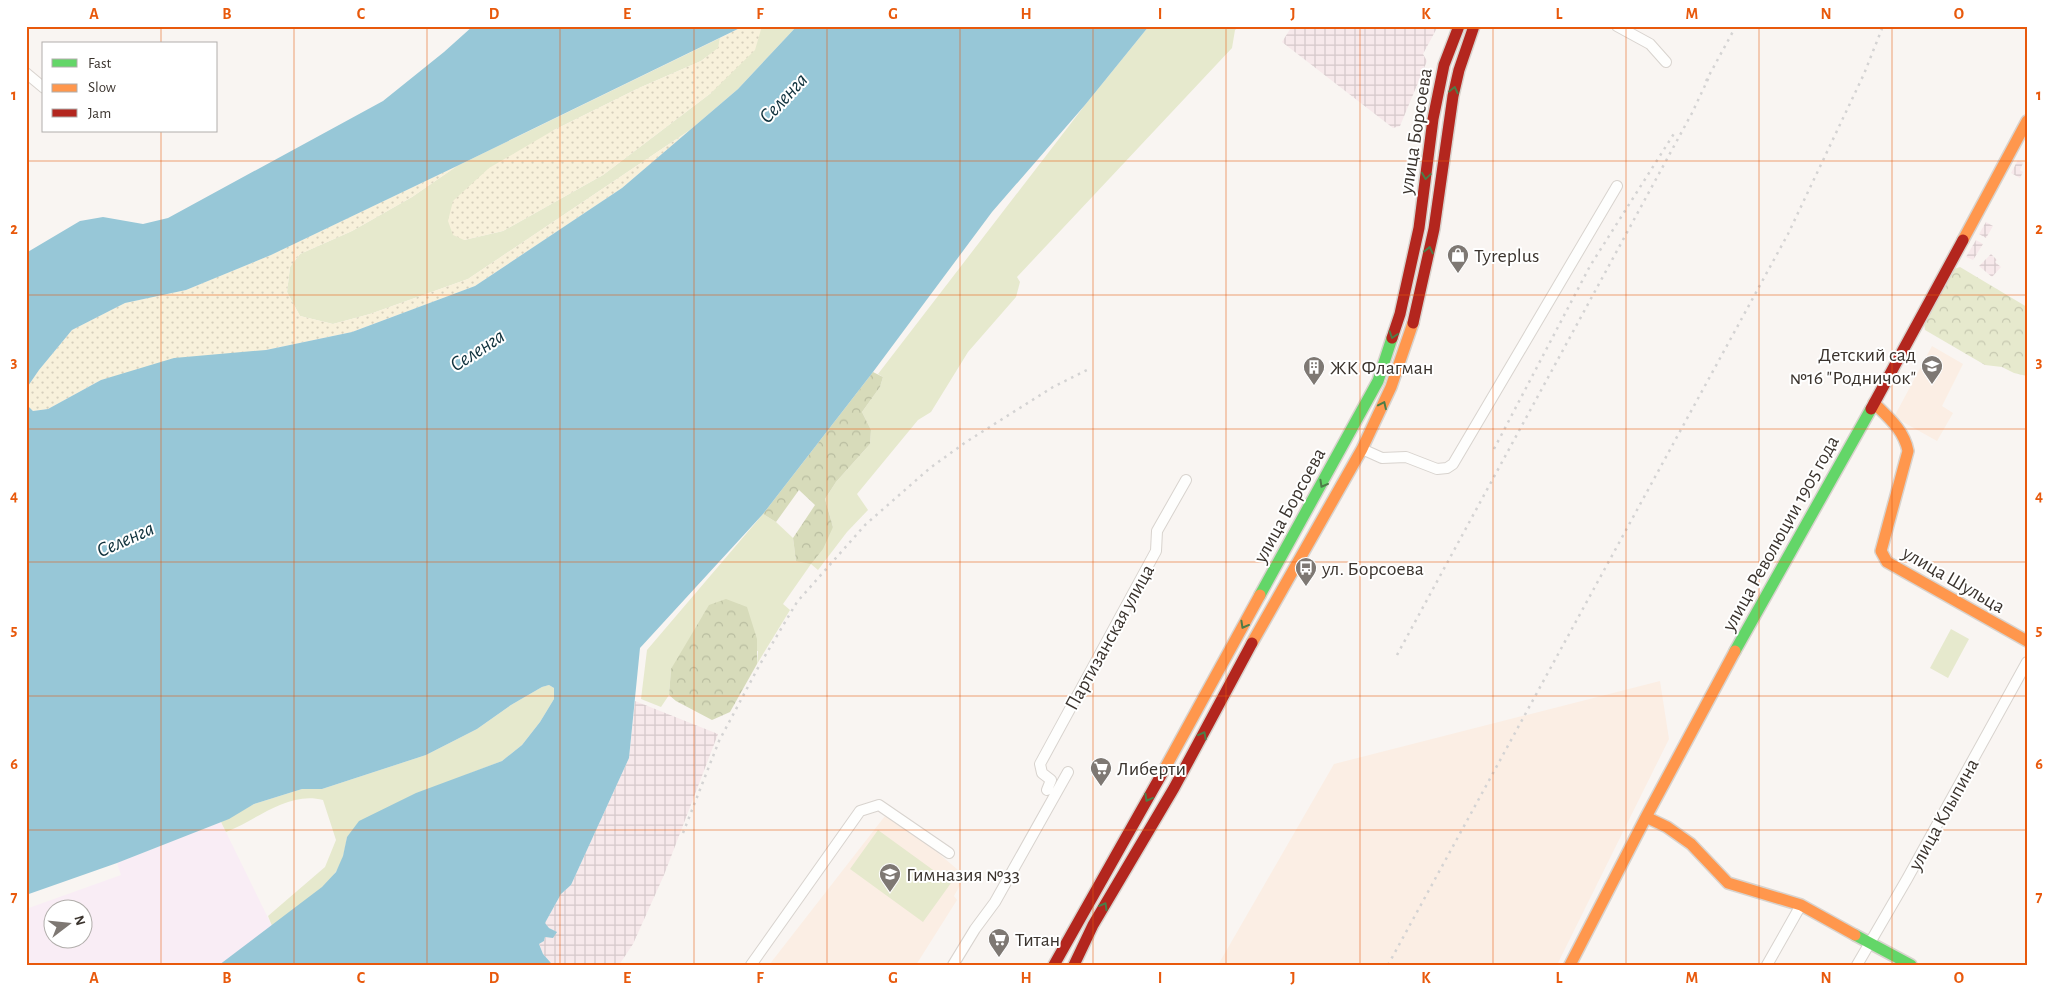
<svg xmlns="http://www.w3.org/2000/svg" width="2053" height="991" viewBox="0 0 2053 991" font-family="'Alegreya Sans',sans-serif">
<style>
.commercial{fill:#f9edf5;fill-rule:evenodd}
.industrial{fill:url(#industrial-grid)}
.built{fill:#fbeee4}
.grass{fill:#e6e9cd}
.forest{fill:url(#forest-crowns)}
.sand{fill:url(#sand-dots)}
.park{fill:url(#park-crowns)}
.water{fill:#97c7d7}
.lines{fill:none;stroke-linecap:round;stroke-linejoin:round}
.street-casing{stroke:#d8d3ce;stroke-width:12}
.fast-casing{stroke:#d8d3ce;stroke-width:14}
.slow-casing{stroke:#d8d3ce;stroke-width:14}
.jam-casing{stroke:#d8d3ce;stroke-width:14}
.street{stroke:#fefefd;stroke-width:10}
.fast{stroke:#63d668;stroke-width:11}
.slow{stroke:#ff974d;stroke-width:11}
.jam{stroke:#b3261e;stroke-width:11}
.rail{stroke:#d4d3d3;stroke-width:2.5;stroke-dasharray:2.5 5;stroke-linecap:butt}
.oneway{stroke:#4d7d48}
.grid{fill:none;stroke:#e8590c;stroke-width:1;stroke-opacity:0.55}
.labels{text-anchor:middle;stroke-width:4;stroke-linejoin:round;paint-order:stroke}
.street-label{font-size:20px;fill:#3b342e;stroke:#fff}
.poi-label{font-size:20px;fill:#3b342e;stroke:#fff;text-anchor:start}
.water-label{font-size:21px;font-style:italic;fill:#0f313c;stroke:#fff}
.neatline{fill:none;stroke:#e8590c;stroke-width:2}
.grid-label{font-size:16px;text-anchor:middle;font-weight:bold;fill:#e8590c}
</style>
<defs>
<pattern id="industrial-grid" width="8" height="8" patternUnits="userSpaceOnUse" patternTransform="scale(1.25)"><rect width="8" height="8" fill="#f7e9eb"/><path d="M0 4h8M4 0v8" fill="none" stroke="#d5c8ca"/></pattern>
<pattern id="forest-crowns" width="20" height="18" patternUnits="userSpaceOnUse" patternTransform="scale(1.25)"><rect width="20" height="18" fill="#d7dbba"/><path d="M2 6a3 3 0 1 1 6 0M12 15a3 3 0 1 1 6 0" fill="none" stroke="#b9bda0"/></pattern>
<pattern id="sand-dots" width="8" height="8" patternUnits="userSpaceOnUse" patternTransform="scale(1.25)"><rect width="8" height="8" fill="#f8f1db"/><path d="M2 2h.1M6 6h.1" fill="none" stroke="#d6cfbc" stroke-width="1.8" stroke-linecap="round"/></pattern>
<pattern id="park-crowns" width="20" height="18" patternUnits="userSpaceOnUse" patternTransform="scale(1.25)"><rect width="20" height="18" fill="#e6e9cd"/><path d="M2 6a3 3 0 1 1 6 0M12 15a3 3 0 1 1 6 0" fill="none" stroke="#c6c8b0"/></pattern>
</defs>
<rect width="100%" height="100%" fill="#f9f5f2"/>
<!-- commercial -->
<path class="commercial" d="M221,822L272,926L223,963L219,965H26V909L121,875L117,863ZM52,908H82V938H52Z"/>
<!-- industrial -->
<path class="industrial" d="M1292,26H1438L1423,54L1427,61L1400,126L1393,128L1282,42Z
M2018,160L2023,163L2020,170L2023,172L2020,178L2011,173Z
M1986,222L1993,226L1986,238L1979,234Z
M1976,240L1983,244L1973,260L1966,257Z
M1991,254L1997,260L1995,262L2001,267L1992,277L1979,266Z
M635,701L718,734L664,875L633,944L619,965H550L551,963L543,954L539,944L544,941L545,937H553L556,932L549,928L545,923L561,894L571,885L629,758Z"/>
<!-- built -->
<path class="built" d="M1932,346L1963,364L1942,406L1953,413L1937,441L1894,417Z
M1660,681L1669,739L1557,965H1218L1334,764Z
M885,816L930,846L965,876L954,896L957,900L916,965H769Z"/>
<!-- grass -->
<path class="grass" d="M762,26H797L738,89L690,130L468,279L370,314L333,324L300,316L287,292L290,267L300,254L352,231L412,197L457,166L720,38L719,48L701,61L639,88L554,130L464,240L503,231L603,175L711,93Z
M1149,26H1240L1235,30L1232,48L1017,277L1020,282L1016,297L968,352L931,412L918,420L857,494L868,510L847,532L818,570L811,564L783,604L790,610L757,664L758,651L671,669L669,695L661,707L641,699L647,650L763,514L776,522L793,538L796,561L833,527L825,499L836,482L870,444L871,430L862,412L880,387L883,377L878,374L1085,105Z
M1951,629L1969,639L1948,678L1930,668Z
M549,685L554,688V699L540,722L522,745L502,761L468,774L347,837C345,849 343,863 335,873C319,895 293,910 272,926L268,916L325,867L336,840L323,800C288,791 257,820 226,832L221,822L254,804L302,789H322L426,755L477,729L511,705L542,687Z
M878,830L951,883L923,922L850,869Z"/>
<!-- forest -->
<path class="forest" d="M873,372L883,377L880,387L862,412L871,430L870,444L836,482L825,499L833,527L823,549L811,564L796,561L793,538L815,505L799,490L776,522L763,514Z
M726,599L747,607L757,639V664L730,712L712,720L676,701L669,695L671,669L709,605Z"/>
<!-- sand -->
<path class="sand" d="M744,26H762L755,50L711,93L603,175L503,231L464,240L453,235L448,221L453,201L489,168L554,130L639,88L701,61L718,48L720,38Z
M690,130L622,188L475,286L352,332L266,350L101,380L48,409L33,411L26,404V389L39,370L72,330L125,303L186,290L271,255L457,166L412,197L352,231L300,254L290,267L287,292L300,316L333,324L370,314L468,279Z"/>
<!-- park -->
<path class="park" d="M1960,267L2027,307V376L2014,373L2002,367L1985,365L1925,330L1924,323L1954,269Z"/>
<!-- water -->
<path class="water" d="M473,26H744L457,166L271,255L186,290L125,303L72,330L39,370L26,389V253L80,221L103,217L143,224L168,218L383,101L444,52Z
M797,26H1149L1085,105L992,212L873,372L763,514L640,648L629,758L571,885L561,894L545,923L549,928L557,932L553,938L545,937L544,941L539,944L543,954L551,963L550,965H219L322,887L336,872L343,856L347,837L359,821L416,793L502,761L522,745L540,722L554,699V688L549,685L542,687L511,705L477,729L426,755L322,789H302L254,804L229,819L117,863L26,895V404L33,411L48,409L101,380L174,358L266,350L352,332L475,286L622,188L738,89Z"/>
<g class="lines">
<!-- street casing -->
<g class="street-casing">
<path id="street" d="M1617,26L1650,44L1666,62
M26,73L44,88
M1362,449L1382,458L1406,457L1437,469L1447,468L1453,464L1617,186
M1047,790L1051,780L1042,773L1040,764L1156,551L1157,531L1186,480
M751,965L860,811L879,805L949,853
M953,965L975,929L995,902L1068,772
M1767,965L1801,905
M1857,965L1907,879L2027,662"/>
</g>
<!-- fast casing -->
<g class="fast-casing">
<path id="fast" d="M1260,595L1378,381L1392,338
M1735,651L1871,409
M1855,935L1911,965"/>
</g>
<!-- slow casing -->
<g class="slow-casing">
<path id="slow" d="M1963,240L2027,121
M1874,403C1888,417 1904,430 1908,451L1881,551L1887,562L2027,641
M1252,643L1362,449L1391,387L1413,323
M1164,770L1260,595
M1646,817L1667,827L1691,844L1728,883L1801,905L1855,935
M1570,965L1646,817L1735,651"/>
</g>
<!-- jam casing -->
<g class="jam-casing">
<path id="jam" d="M1413,323L1434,229L1453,96L1459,70L1474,26
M1392,338L1400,314L1419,228L1433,119L1444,65L1459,26
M1871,409L1963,240
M1054,965L1164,770
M1074,965L1093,925L1174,788L1252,643"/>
</g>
<!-- street -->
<use href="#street" class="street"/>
<!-- fast -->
<use href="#fast" class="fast"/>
<!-- slow -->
<use href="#slow" class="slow"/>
<!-- jam -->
<use href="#jam" class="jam"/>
<!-- rail -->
<path class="rail" d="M1706,81L1736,26
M1494,449L1590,266L1675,132
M1397,655L1692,113L1710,75
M683,833L719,741L759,666L797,602L865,525L930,468L966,442L1053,387L1089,369
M1388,965L1788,234L1864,74L1883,26"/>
</g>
<!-- one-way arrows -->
<defs><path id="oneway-chevron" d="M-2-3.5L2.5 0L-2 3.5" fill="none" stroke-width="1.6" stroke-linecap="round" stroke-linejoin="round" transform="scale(1.25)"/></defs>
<g class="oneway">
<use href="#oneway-chevron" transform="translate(1454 90) rotate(-77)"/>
<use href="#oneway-chevron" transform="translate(1426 176) rotate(98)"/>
<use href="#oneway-chevron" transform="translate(1429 250) rotate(-78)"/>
<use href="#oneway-chevron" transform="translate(1393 335) rotate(108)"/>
<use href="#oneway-chevron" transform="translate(1383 405) rotate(-65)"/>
<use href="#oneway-chevron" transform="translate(1323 484) rotate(119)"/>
<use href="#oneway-chevron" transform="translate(1244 625) rotate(119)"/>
<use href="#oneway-chevron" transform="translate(1203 735) rotate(-62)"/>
<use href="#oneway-chevron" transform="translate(1148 798) rotate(119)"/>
<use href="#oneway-chevron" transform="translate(1104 906) rotate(-60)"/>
</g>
<!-- grid -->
<path class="grid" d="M161,26V44M294,26V965M427,26V965M560,26V965M694,26V965M827,26V965M960,26V965M1093,26V965M1226,26V965M1360,26V965M1493,26V965M1626,26V965M1759,26V965M1892,26V965M161,131V965M26,161H2027M26,295H2027M26,429H2027M26,562H2027M26,696H2027M26,830H2027"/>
<!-- icons -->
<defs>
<g id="shop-pin" transform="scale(1.125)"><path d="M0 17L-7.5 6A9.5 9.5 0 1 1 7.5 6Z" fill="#7e7873" stroke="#fff"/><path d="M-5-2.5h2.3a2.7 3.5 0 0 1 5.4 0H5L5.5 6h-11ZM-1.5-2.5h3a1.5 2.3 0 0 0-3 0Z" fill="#fff"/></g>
<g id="school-pin" transform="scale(1.125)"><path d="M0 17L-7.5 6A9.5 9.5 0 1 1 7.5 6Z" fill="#7e7873" stroke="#fff"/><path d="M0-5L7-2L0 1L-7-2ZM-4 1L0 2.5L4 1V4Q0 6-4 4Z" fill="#fff"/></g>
<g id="building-pin" transform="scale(1.125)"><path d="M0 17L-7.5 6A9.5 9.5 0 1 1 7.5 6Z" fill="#7e7873" stroke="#fff"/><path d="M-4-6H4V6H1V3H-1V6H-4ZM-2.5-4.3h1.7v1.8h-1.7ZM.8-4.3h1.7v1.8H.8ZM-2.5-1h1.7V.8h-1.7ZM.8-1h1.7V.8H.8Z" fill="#fff"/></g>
<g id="bus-pin" transform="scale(1.125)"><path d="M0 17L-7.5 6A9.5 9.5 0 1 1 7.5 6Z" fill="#7e7873" stroke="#fff"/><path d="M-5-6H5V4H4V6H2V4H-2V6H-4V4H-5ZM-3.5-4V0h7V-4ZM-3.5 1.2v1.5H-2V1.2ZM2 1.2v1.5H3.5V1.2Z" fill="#fff"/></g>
<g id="supermarket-pin" transform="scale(1.125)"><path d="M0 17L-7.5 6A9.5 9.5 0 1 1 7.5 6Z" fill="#7e7873" stroke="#fff"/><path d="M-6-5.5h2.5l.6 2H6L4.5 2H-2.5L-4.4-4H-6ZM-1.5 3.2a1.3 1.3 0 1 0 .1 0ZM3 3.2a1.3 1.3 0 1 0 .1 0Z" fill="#fff"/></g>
</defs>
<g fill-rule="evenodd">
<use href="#shop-pin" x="1458" y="255"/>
<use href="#school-pin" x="1932" y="366"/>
<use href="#building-pin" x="1314" y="367"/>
<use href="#bus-pin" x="1306" y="568"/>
<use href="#supermarket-pin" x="1101" y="768"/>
<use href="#school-pin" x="890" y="874"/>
<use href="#supermarket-pin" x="999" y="939"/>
</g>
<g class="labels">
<!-- street labels -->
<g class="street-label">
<text transform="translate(1415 131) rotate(-81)" y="7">улица Борсоева</text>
<text transform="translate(1289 505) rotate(-61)" y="7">улица Борсоева</text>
<text transform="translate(1780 533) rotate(-61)" y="7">улица Революции 1905 года</text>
<text transform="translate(1954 579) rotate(30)" y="7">улица Шульца</text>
<text transform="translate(1109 637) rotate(-61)" y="7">Партизанская улица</text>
<text transform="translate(1943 814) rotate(-61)" y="7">улица Клыпина</text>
</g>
<!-- poi labels -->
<g class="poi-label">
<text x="1474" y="262">Tyreplus</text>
<text x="1916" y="361" text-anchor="end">Детский сад<tspan x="1916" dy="23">№16 "Родничок"</tspan></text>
<text x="1330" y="374">ЖК Флагман</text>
<text x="1322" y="575">ул. Борсоева</text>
<text x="1117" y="775">Либерти</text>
<text x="906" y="881">Гимназия №33</text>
<text x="1015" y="946">Титан</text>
</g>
<!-- water labels -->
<g class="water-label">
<text transform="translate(783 98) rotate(-47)" y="7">Селенга</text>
<text transform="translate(477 350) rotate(-33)" y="7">Селенга</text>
<text transform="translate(125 539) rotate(-24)" y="7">Селенга</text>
</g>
</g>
<!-- border -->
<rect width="2053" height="991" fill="none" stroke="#ffffff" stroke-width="55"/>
<!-- legend -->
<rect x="42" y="42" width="175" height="90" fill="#ffffff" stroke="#b1aeab"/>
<rect x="52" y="59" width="25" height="8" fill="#63d668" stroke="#b1aeab"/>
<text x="88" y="68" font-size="15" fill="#3b342e">Fast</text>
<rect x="52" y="84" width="25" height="8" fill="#ff974d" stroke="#b1aeab"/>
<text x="88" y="92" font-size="15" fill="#3b342e">Slow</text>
<rect x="52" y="109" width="25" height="8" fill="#b3261e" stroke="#b1aeab"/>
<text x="88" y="118" font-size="15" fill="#3b342e">Jam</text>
<!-- north arrow -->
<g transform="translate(68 924) rotate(74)"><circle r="24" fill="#ffffff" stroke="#b1aeab"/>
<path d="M0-4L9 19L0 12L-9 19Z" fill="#7e7873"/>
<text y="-8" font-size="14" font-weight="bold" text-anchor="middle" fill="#3b342e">N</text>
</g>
<rect x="28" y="28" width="1998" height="936" class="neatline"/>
<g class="grid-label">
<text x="94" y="19">A</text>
<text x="227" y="19">B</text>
<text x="361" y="19">C</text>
<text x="494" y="19">D</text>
<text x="627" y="19">E</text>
<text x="760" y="19">F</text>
<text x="893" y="19">G</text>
<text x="1026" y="19">H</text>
<text x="1160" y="19">I</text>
<text x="1293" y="19">J</text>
<text x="1426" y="19">K</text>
<text x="1559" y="19">L</text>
<text x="1692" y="19">M</text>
<text x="1826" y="19">N</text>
<text x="1959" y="19">O</text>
<text x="14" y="100">1</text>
<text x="2039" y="100">1</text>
<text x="14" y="234">2</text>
<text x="2039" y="234">2</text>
<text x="14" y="367">3</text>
<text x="2039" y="367">3</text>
<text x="14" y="501">4</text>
<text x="2039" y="501">4</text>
<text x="14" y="635">5</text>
<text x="2039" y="635">5</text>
<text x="14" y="769">6</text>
<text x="2039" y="769">6</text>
<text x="14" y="902">7</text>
<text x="2039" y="902">7</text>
<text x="94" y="983">A</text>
<text x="227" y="983">B</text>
<text x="361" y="983">C</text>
<text x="494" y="983">D</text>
<text x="627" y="983">E</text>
<text x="760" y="983">F</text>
<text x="893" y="983">G</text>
<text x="1026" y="983">H</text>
<text x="1160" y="983">I</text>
<text x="1293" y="983">J</text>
<text x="1426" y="983">K</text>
<text x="1559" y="983">L</text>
<text x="1692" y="983">M</text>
<text x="1826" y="983">N</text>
<text x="1959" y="983">O</text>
</g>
</svg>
